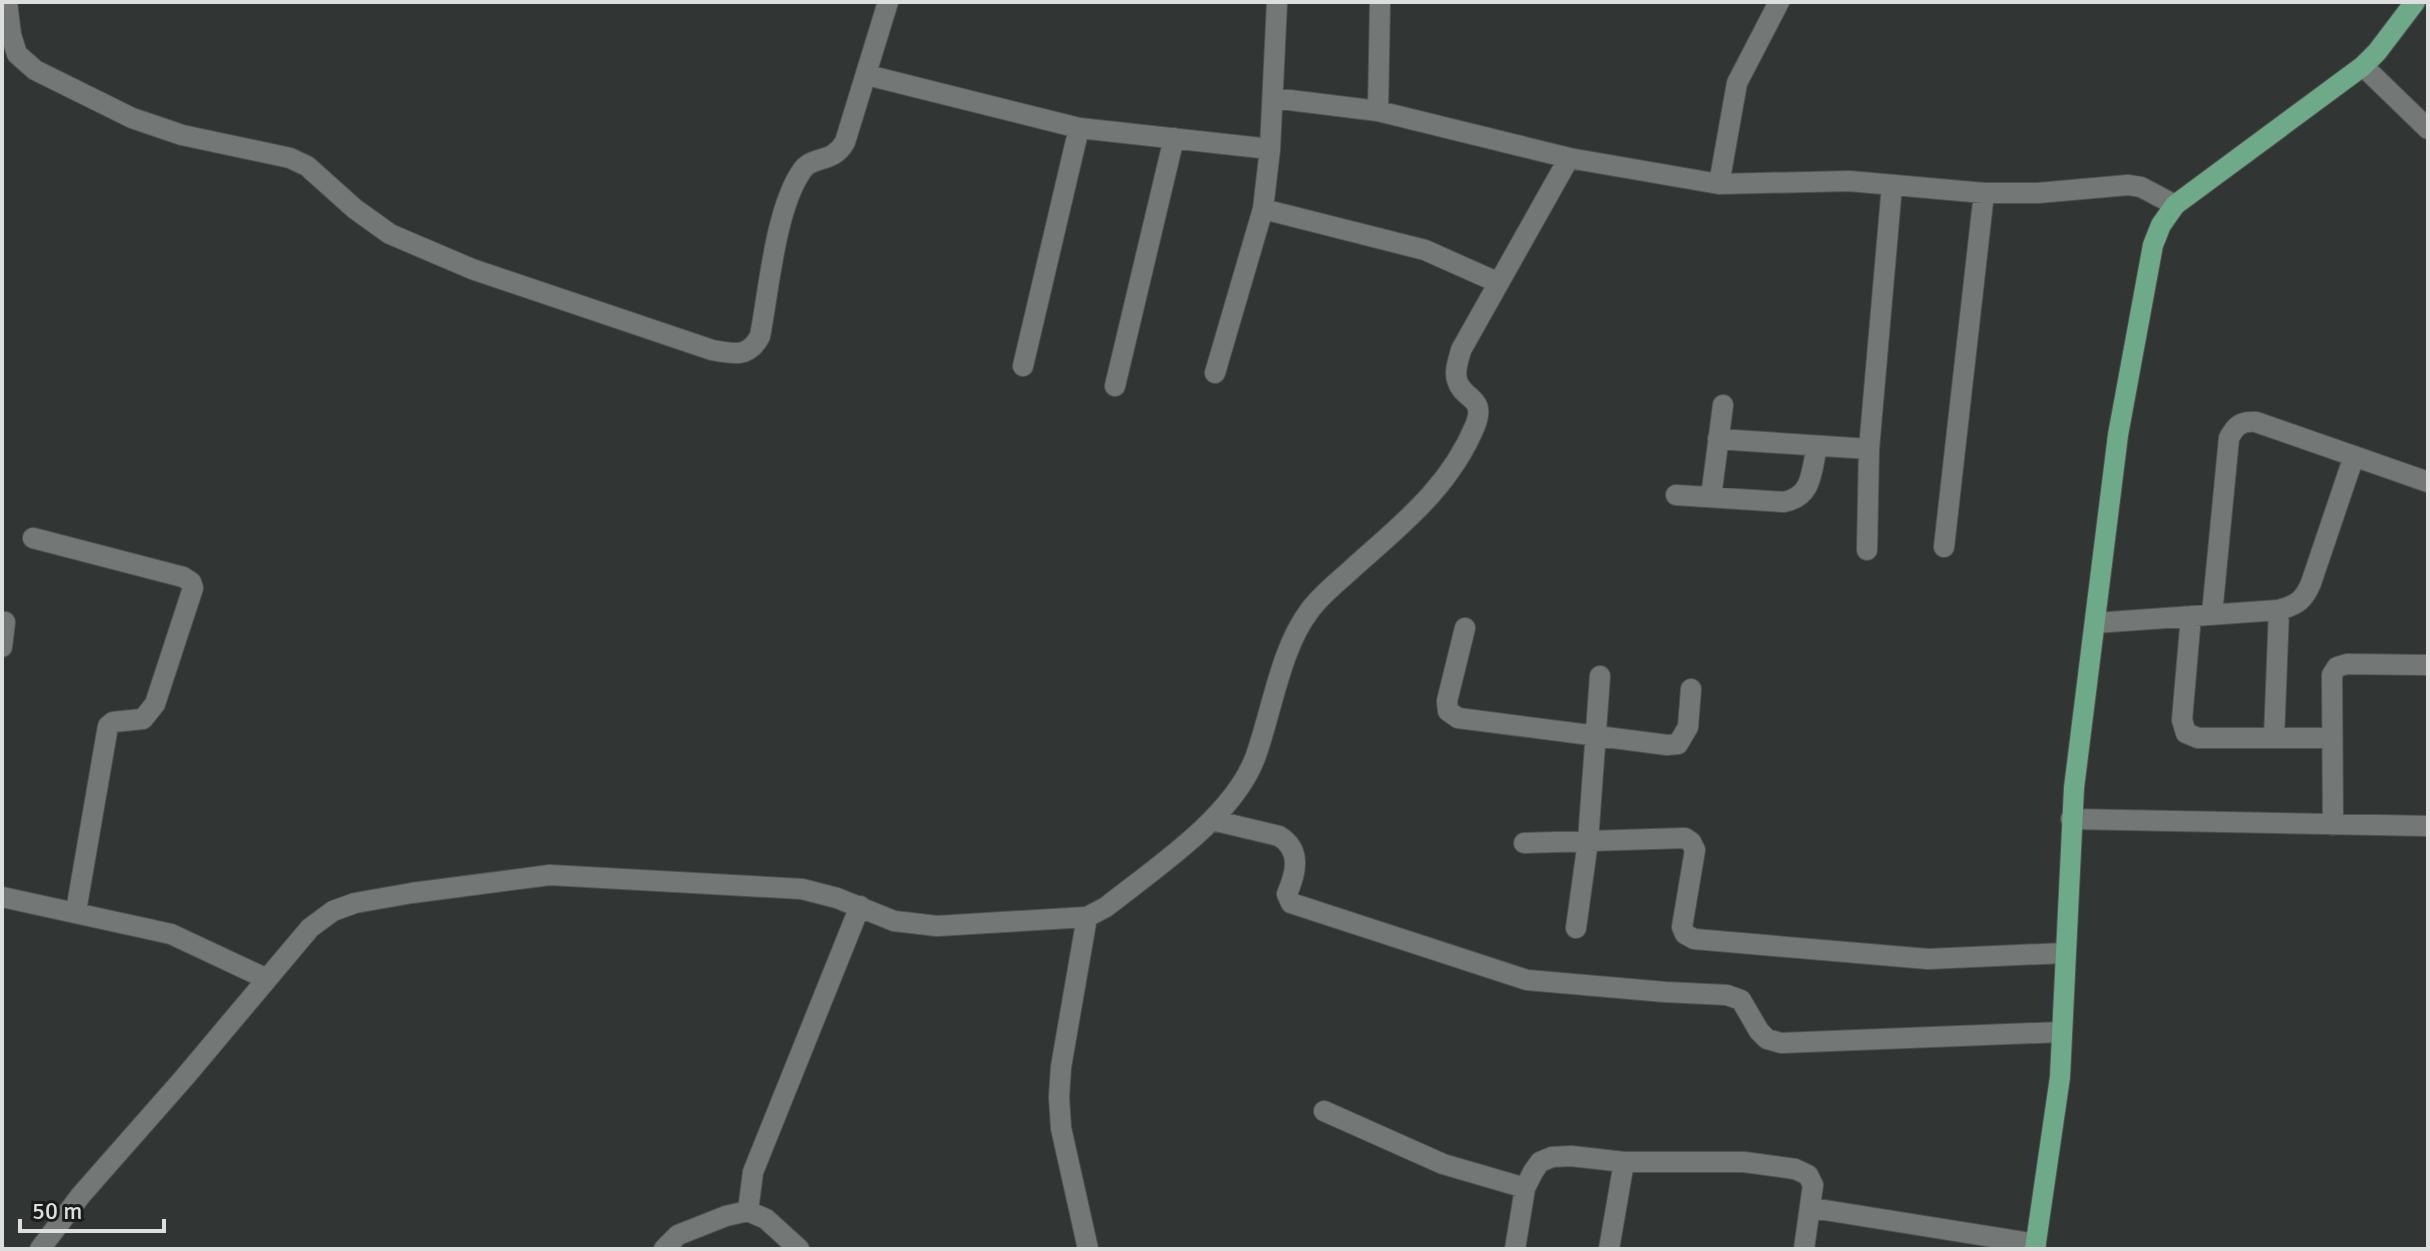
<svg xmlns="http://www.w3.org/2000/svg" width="2430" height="1251" viewBox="0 0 2430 1251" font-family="Signika,sans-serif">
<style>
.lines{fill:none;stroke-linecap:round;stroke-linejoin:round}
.minor-casing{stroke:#505352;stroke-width:22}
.major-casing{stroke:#505352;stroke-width:22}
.minor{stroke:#737877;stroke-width:20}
.major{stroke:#6eaa8a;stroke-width:20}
</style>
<rect width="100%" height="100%" fill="#313534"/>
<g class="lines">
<!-- minor casing -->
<g class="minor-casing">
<path id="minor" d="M7,2L11,35L17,54L35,70L132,118L182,135L290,158L307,166L355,209L390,234L472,269L712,350C733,354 749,358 760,336C769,290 775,211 801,172C812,154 832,165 845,142L888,2
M2363,66L2428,129
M867,75L1079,128L1270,149
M1273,98L1378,111L1569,158L1719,184L1849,181L1984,193H2038L2128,185L2141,187L2175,205
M1378,111L1380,2
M1719,184L1737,83L1779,2
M1263,209L1425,250L1499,283
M1023,366L1079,128
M1215,373L1263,209L1270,149L1277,2
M1115,386L1174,138
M1718,439L1869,449
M1676,495L1784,502C1813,496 1811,472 1817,446
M1711,497L1723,405
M33,538L183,577L191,582L193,588L155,704L143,719L113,722L108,726L76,911
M1944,547L1984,193
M1867,550L1869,449L1892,185
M2212,614L2229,438C2236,425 2241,421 2256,422L2428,482
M2191,616L2182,720L2186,733L2198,738H2332
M2095,623L2279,610C2297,605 2304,600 2311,583L2354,456
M1465,628L1447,701L1448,711L1458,718L1667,745L1678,744L1688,727L1691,689
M2,647L5,622
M2274,738L2279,610
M2071,819L2428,826
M1212,820L1279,836C1302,850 1296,873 1287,894L1291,903L1527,980L1665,992L1727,995L1741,1000L1759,1031L1767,1039L1781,1043L2061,1032
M2333,825L2332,675L2337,667L2347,664L2428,665
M1524,843L1685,838L1691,842L1695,850L1682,927L1685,934L1694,939L1928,959L2065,953
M2,897L171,934L267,979
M1087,917L1061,1067L1059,1097L1061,1128L1088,1249
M1576,928L1588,841L1600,676
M1324,1111L1443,1164L1525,1188
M1812,1208L2036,1244
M748,1211L753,1172L860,906
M40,1249L81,1195L184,1078L310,928L333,911L355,903L412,893L550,875L802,889L837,898L894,921L937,926L1087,917L1106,907C1155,868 1232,818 1255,758C1272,712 1280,649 1310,610C1322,594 1339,581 1353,568C1402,524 1449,488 1475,426C1487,396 1463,401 1457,380C1454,370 1459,359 1461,350L1569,158
M664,1249L678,1235L726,1216L748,1211L766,1219L799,1249
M1515,1249L1525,1188L1533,1172L1540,1162L1552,1157L1571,1156L1624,1162H1744L1795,1169L1808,1175L1813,1185L1804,1249
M1609,1249L1624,1162"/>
</g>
<!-- major casing -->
<g class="major-casing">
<path id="major" d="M2035,1249L2060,1077L2074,788L2118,435L2153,245L2161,225L2175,205L2363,66L2377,52L2415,2"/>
</g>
<!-- minor -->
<use href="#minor" class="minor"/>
<!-- major -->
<use href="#major" class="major"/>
</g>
<!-- border -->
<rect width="2430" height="1251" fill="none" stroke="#dcdfde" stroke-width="8"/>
<!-- scale -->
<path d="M20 1219v12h144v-12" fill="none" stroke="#dcdfde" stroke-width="4"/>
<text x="32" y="1219" font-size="24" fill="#dcdfde" stroke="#1a1c1b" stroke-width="6" paint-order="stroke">50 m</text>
</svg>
